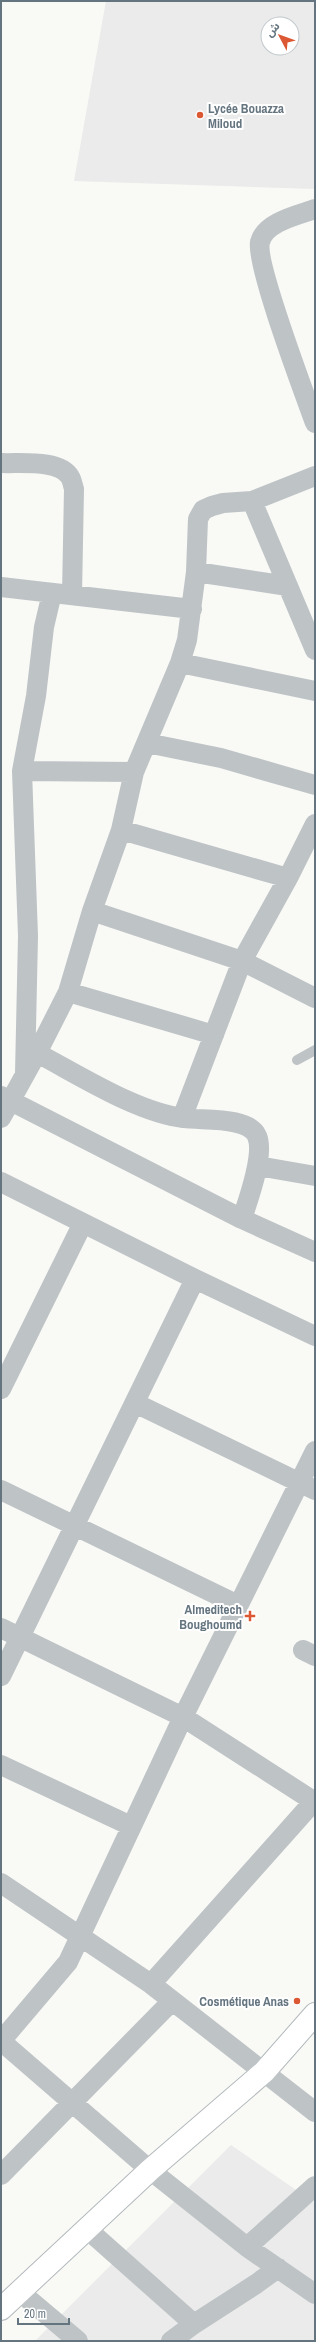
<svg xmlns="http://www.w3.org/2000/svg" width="316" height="2342" viewBox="0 0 316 2342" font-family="'Archivo Narrow','Noto Sans Arabic',sans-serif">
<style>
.built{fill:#eaebea;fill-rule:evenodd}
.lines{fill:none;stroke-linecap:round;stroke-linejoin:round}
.secondary-casing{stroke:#b3b9bd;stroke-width:24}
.lane{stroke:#bec3c6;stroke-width:10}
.street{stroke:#bec3c6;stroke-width:20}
.secondary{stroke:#fff;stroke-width:22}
.poi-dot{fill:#dc5833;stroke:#fff;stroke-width:1.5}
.labels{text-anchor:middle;stroke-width:4;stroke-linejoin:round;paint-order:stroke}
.poi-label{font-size:13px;font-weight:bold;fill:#657580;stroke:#fff;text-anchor:end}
</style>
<rect width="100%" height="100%" fill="#f9f9f6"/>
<!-- built -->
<path class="built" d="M106,1H315V189L74,181ZM268,24H292V48H268Z
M231,2145L315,2203V2341H35Z"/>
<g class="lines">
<!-- secondary casing -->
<g class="secondary-casing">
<path id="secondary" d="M1,2309L150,2170L264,2072L315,2014"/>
</g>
<!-- lane -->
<path class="lane" d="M297,1060L315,1050"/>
<!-- street -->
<path class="street" d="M315,209C298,215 265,222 260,242C255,263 305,395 315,423
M1,463C19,464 60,459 70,477C72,480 73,486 74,489L72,595
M252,501L315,650
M196,572L288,586
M1,587L192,609
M180,663L315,691
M147,743L221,758L315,785
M22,771L134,772
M121,830L288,878
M92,911L242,961L315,998
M68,992L214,1035
M37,1053C79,1075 138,1113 184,1118C202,1121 248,1116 257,1136C265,1155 248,1200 242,1219
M25,1074L28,936L22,771L36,696L44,627L52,593
M1,1096L242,1219L315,1252
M1,1118L37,1053L68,992L92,911L121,830L134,772L180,663L187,640L196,572L198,519L203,510L212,506L223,503L252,501L315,476
M182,1118L242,961L288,878L315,824
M258,1166L315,1176
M1,1182L195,1279L315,1336
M1,1389L83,1223
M135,1403L315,1490
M1,1490L238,1605
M1,1628L183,1717L315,1802
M303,1650L315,1656
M1,1676L195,1279
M1,1765L131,1826
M1,1883L151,1984L315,2112
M151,1984L315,1800
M1,2041L68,1962L183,1717L315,1451
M1,2041L150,2170L247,2247L315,2294
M1,2175L172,2001
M87,2229L194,2324L171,2341
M247,2247L315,2186
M20,2292L78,2341
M194,2324L256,2284L278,2268"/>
<!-- secondary -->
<use href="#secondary" class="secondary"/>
</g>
<!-- markers -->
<g class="poi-dot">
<circle cx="200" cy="115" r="4"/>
<path d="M248 1610h4v4h4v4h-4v4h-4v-4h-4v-4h4z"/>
<circle cx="297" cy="2001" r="4"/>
</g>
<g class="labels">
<!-- poi labels -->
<g class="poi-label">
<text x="208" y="113" text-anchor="start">Lycée Bouazza<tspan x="208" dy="15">Miloud</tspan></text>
<text x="242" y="1614">Almeditech<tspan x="242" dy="15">Boughoumd</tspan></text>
<text x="289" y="2006">Cosmétique Anas</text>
</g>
</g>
<!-- border -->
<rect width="316" height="2342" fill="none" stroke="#657580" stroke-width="4"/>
<!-- north arrow -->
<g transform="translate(280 36) rotate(311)"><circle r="19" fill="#ffffff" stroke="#c1c8cc"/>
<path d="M0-3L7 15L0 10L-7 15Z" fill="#dc5833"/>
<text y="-6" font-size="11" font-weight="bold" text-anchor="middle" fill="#657580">ش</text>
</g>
<!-- scale -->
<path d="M18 2318v6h51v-6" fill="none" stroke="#657580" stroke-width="2"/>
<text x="24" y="2318" font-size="12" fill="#657580" stroke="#ffffff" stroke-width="3" paint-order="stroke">20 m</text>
</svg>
